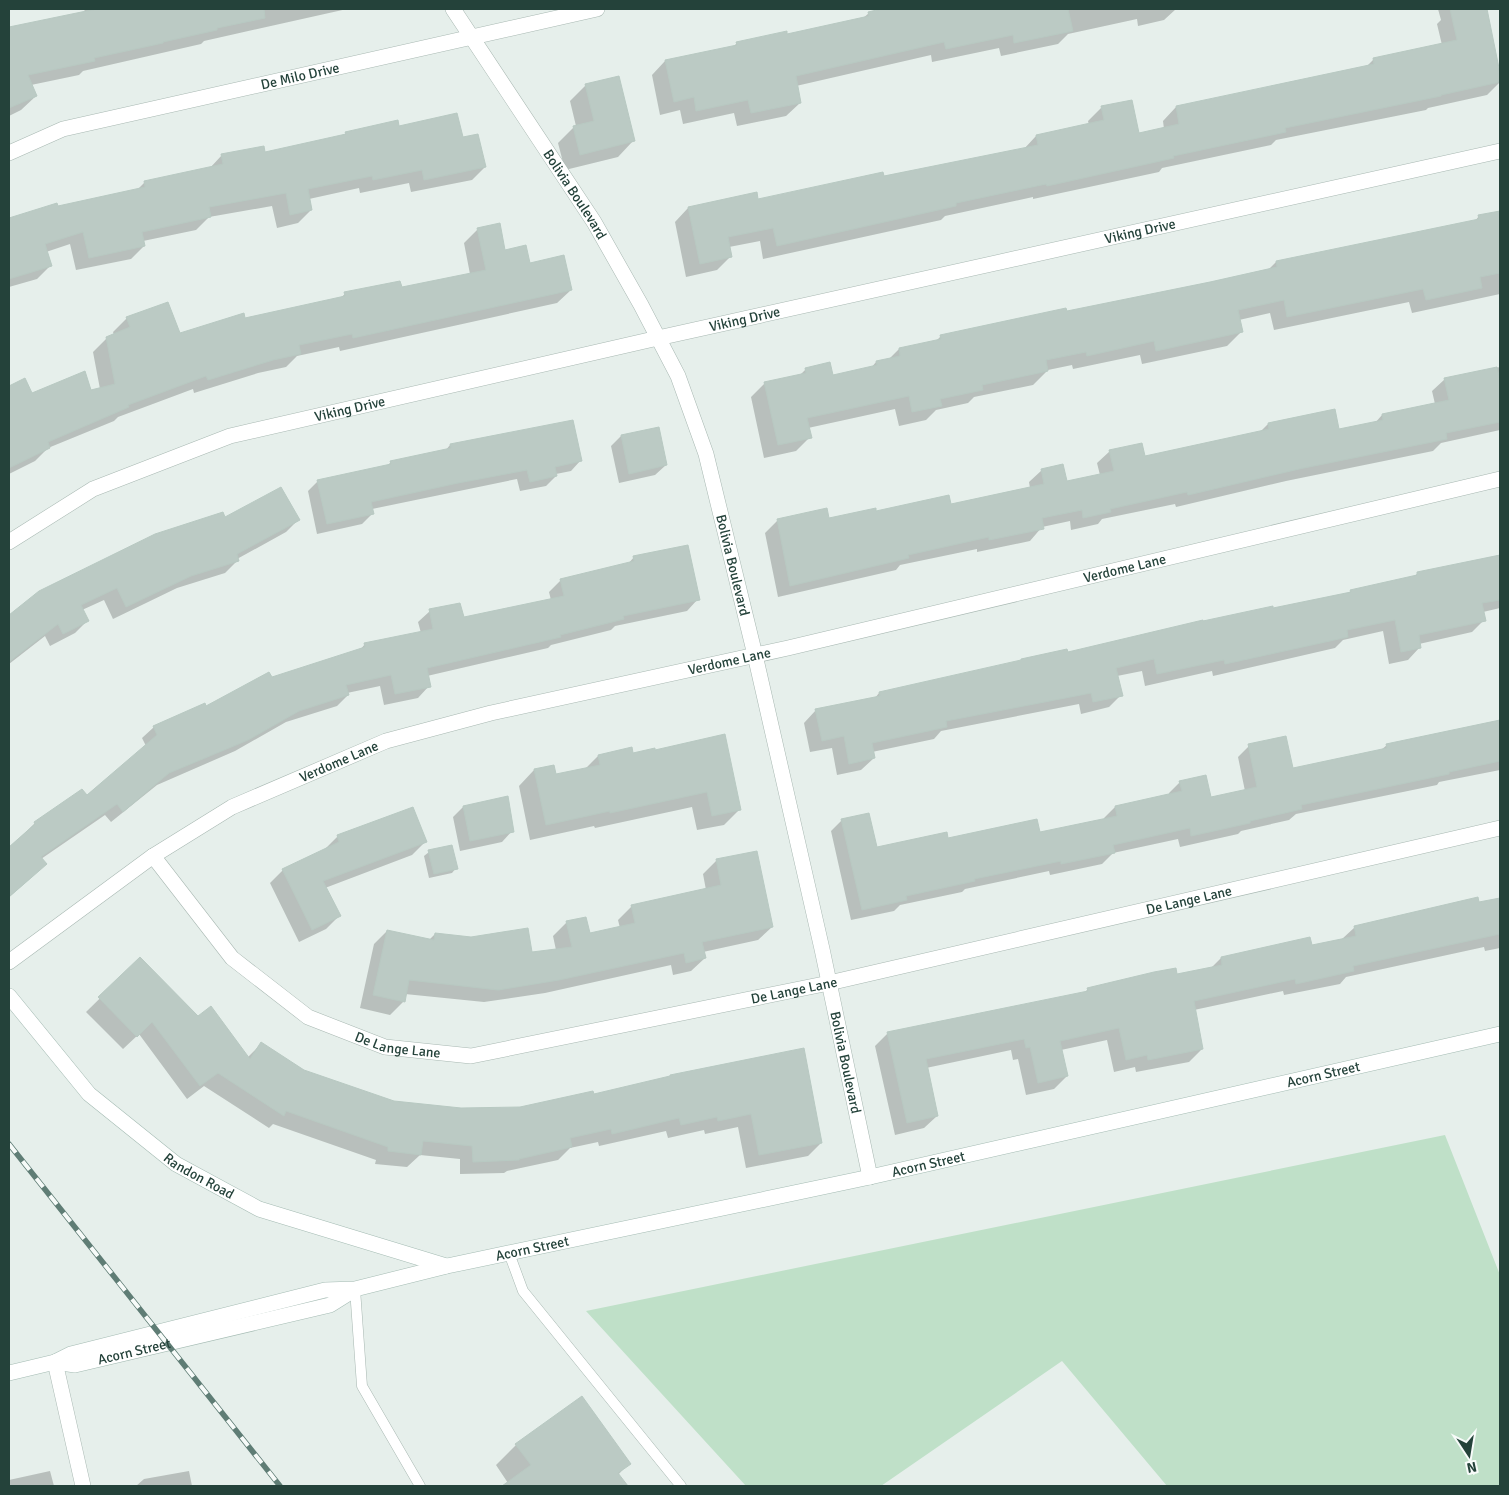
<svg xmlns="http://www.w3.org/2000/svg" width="1509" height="1495" viewBox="0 0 1509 1495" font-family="Signika,sans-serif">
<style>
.green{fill:#bfe0c8}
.shadow{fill:#0003}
.building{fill:#bbcac4;stroke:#b8c9c2}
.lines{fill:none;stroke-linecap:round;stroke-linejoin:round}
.lane-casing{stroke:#a8b8b2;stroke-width:11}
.street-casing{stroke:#a8b8b2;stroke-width:16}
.secondary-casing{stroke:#a4bbb3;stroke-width:16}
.lane{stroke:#fff;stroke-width:10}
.street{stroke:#fff;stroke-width:15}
.secondary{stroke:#fff;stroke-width:15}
.rail-casing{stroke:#5f7d75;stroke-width:5.5}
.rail{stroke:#f7fbf9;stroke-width:4;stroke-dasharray:11;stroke-linecap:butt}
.labels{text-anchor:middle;stroke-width:4;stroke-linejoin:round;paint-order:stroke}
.street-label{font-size:14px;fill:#24423a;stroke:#f7fbf9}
</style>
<rect width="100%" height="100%" fill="#e6efeb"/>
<!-- green -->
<path class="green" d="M1445,1135L1500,1275V1486H1167L1062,1361L881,1486H746L586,1311Z"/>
<!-- shadow -->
<path class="shadow" d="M84,9H347L204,41L201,44L83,71L79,75L31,85L36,96L21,110L9,116V29L85,12Z
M887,9H1176L1164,20L1138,26L1137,19L1068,34L1058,44L1001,56L999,48L932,62L931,55L796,86L800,103L786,116L737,126L734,113L683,124L680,110L660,115L652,75L665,61L733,47L737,43L786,35L862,19L869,13Z
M1438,9H1485L1500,79V82L1487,95L1428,108L1426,110L1276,140L1271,145L1162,168L1159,172L1033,199V197L945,216L941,220L763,259L760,241L729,247L731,256L717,270L686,277L675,222L688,208L757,200L1023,150L1036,136L1089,125L1088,121L1101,108L1138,134L1164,129L1163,121L1176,107L1366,67L1374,59L1442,45L1437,24L1441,20Z
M586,85L633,141L618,157L565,170L558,143L574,127L576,126L570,101Z
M398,127L462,138L485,167L472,180L411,192L409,183L360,193L359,188L309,199L311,210L298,223L277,228L272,206L209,217L196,230L143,241L144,246L131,259L76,270L70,244L46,252L51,265L37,279L9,287V219L56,205L57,207L137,190L145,182L209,169L222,155L264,153L342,137L346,133Z
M1500,212V294L1412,313L1409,302L1274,330L1270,313L1239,320L1241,332L1227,346L1142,364L1140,355L1073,369L1072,365L1048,370L1033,385L974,397L968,403L936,410L926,420L899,426L895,409L808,428L810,437L796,451L764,458L751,397L765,383L800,375L806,369L832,376L871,368L876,362L888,360L899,349L936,341L941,336L1066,313L1268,270L1276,262L1475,221L1479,216Z
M499,225L504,251L571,290L557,303L340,351L339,347L297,356L286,367L258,373L194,393L193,389L118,417L114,421L48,448L35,461L9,474V387L25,380L32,395L90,391L100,389L93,352L106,339L114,335L113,332L127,318L179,335L339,299L345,294L401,289L470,274L464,243L477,230Z
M1500,367V430L1441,443L1433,451L1286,481L1176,507L1175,504L1102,519L1098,524L1071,530L1070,521L1042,527L1030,541L977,552V549L900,565L896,570L778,597L765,533L777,521L826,509L828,519L875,512L950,505L1030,488L1029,482L1042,470L1066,482L1100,475L1097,463L1110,451L1144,457L1260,432L1268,424L1338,430L1375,423L1382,415L1435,404L1432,391L1445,379Z
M658,428L666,465L655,475L619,483L611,446L621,436Z
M450,445L581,460L571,471L556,474V476L546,486L520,491L517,479L372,509V514L362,524L317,534L308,491L318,481L387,466L391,462L445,451Z
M224,519L298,520L286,532L237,559L238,560L225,573L177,588L113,619L104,600L82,610L87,621L75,633L50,646L45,636L9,664V617L40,592Z
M1500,555V608L1483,612L1484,620L1472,632L1419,644L1420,647L1408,660L1389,664L1383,631L1343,640L1335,648L1213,676L1212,671L1145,686L1142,671L1117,676L1121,695L1109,707L1081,714L1079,704L941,731L934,739L872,752L874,758L861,770L837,775L832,748L810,752L804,723L816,710L875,698L879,693L1348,593L1351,591L1413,577L1417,574Z
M634,557L698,599L687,611L615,626L611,630L551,645L548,648L427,676L429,686L418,698L384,705L380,686L347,693L348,695L337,706L286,722L235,751L157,785L111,822L105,815L41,859L34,875L9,897V849L35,823L86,796L146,746L142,738L154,727L206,708L272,678L360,650L365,644L421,633L418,622L430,611L463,619L551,600L549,592L561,580L628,564Z
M1500,721V770L1439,782L1437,785L1296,814L1289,820L1241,831L1238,834L1180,847L1178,839L1113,853L1102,864L1050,875L1049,871L965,889L962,892L900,905L894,911L851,920L831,831L842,820L876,849L947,840L1039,834L1104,820V818L1115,807L1169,795V793L1180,782L1210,798L1245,791L1238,757L1249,746L1292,769L1381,750L1387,745Z
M655,751L740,809L724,825L697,830L692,807L595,828L594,826L530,840L519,786L534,770L555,776L585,769L598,756L632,755Z
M463,807L512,831L502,842L460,851L453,817Z
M338,836L425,842L412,855L325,888L339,916L326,929L299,942L270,883L283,870L324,850Z
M429,852L456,868L452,873L429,878L424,856Z
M756,852L772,927L758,940L703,952L705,958L691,971L673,975L671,965L545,993L484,1002L405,994L404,1001L390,1015L360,1008L374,944L387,931L429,940L435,934L531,954L556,950L553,936L567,922L589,935L620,928L618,920L632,906L706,890L703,874L716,861Z
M1500,899V948L1485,951L1484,947L1346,977L1340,984L1284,995L1283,991L1194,1010L1202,1049L1189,1062L1136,1072L1135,1067L1114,1072L1107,1040L1061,1050L1067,1076L1054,1089L1026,1095L1018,1059L1013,1060L1011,1050L926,1068L937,1116L924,1128L895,1135L875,1046L888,1033L1084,993L1088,989L1210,969L1221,958L1311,947L1342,939L1355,927Z
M140,959L198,1018L247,1058L261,1044L303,1071L393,1102L461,1110L520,1108L593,1095L668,1078L821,1143L808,1156L746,1168L738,1127L705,1134L704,1130L668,1138L666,1131L599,1146L598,1142L570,1148L558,1160L507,1171L504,1173L460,1174V1159L420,1155L407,1167L375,1164L376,1160L273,1124L269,1128L204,1086L187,1099L139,1034L123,1049L86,1012Z
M516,1445L629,1463L618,1475L626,1486H505L508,1483L496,1465Z
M50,1471L54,1486H9V1480Z
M189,1471L192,1486H136L144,1479Z"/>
<!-- building -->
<path class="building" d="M96,9H264L265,18L217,28V30L163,42V43L94,58L95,61L28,75L37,96L9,108V27Z
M881,9H1068L1073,31L1014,43L1013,35L946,49L944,42L796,76L801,103L751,113L748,100L696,111L694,97L674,102L665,60L737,45L736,42L787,31V34L869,16L868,12Z
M1450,9H1487L1500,73V82L1441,95V96L1285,128L1286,132L1173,156L1174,158L1047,186L1046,184L956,203V206L777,246L773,228L728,237L732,257L700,264L688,207L757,192L758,199L883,172L884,176L1038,145L1036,135L1104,120L1101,106L1132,100L1139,133L1179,124L1176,106L1374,64L1373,58L1457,40Z
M619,76L635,141L580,155L573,126L594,121L585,84Z
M457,113L463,137L478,134L486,167L424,180L422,170L373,180L372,176L308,189L312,210L290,215L286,193L209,207L211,217L142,232L145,246L89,258L83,232L45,244L52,266L9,279V218L57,203L58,206L145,187L144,181L223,164L221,154L264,146L265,152L346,134L345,132L398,120L399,126Z
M1500,211V273L1480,277L1482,288L1426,300L1423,289L1287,317L1284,300L1238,310L1243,332L1156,351L1154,341L1087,356L1086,352L1046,360L1048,371L982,385L983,390L940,399L942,406L912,412L909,396L807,418L812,438L778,445L764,382L806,373L805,368L830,362L833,375L877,365L876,361L900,356L899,348L941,339L940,335L1066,308L1067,311L1210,282L1277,267L1276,261L1479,219L1478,215Z
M500,223L505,250L526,245L530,263L564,255L572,290L353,338L352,334L299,345L301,354L273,360L208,380L206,376L128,405L129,407L48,442L50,448L9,468V386L25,378L32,393L85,371L91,390L115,384L106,337L130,327L126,317L168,302L180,333L244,313L245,318L345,296L344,292L400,281L402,287L486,270L477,228Z
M1497,367L1500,380V422L1446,433L1447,439L1299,469L1188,495L1187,492L1110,509L1111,512L1083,518L1082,510L1042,518L1044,529L989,540V537L908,555L909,558L790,586L777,519L827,508L829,518L876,508V511L949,495L951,504L1044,484L1041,469L1063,464L1067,481L1114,471L1109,450L1142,443L1145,456L1269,429L1268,423L1335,409L1339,429L1383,420L1382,414L1449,400L1444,378Z
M573,420L582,461L555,467L557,476L530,482L527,470L458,483L371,502L374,514L327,524L317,480L391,464L390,461L451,448L450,444Z
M659,427L667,465L629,474L621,435Z
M281,487L300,520L237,554L239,561L191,576L126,607L117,588L81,605L89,621L63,634L58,624L9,662V615L39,591L155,534L223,512L225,517Z
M688,545L700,600L623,616L624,619L560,635L561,637L427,668L431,687L395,694L391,675L346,685L349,695L299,711L248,740L169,773L123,812L117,804L41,857L47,864L9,897V847L35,824L34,822L82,789L87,795L157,735L153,726L205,703L206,706L269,672L272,677L365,647L364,643L433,629L429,609L460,603L464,617L564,596L560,579L634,561L633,556Z
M1500,555V600L1482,603L1486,621L1419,635L1421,648L1401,652L1395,620L1347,630L1348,637L1225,664L1224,660L1157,674L1154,659L1116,668L1123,696L1093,702L1091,693L946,721L947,727L872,743L875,758L849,764L844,736L822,741L815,709L880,696L879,692L1021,660V659L1067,649L1068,652L1203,620V621L1273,606V608L1351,592L1350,590L1417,575V572Z
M1500,720V761L1449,772V774L1301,805L1302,809L1250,821V823L1191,836L1190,828L1113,845L1115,853L1061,864V861L974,879L975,881L906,896L907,900L862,910L841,819L869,813L877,847L947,832L948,838L1037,819L1040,832L1117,816L1115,806L1182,791L1179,781L1206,775L1211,797L1257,787L1248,744L1286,736L1293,768L1387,748L1386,744Z
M725,734L741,810L712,816L707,792L610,813V811L546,825L534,769L554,765L556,774L600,765L598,755L632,747L633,753L655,748V750Z
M508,796L514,832L470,841L463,806Z
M413,807L427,842L323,881L341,916L312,930L282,869L339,842L337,835Z
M452,845L458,869L434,874L428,850Z
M757,851L773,927L702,942L706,958L686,963L684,953L559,980L498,990L409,980L405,1002L373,995L387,930L434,940L435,933L471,937L528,928L532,952L572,947L566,921L586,917L590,933L635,923L631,905L721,885L716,859Z
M1478,897L1479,902L1500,898V934L1353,966L1354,971L1296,984L1295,979L1194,1001L1203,1049L1148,1060L1147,1055L1126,1060L1119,1028L1060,1041L1068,1076L1038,1083L1030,1047L1026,1048L1024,1039L926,1059L938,1116L907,1123L887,1032L1088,991L1087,988L1154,972L1176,968L1177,974L1222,965L1221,957L1310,937L1312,945L1356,936L1354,926Z
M140,957L198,1016L211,1006L250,1059L261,1042L304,1070L394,1101L461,1108L520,1107L593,1091L594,1094L670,1076V1075L804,1048L822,1143L759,1155L751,1114L718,1121L717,1117L681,1125L679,1118L612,1134L611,1129L570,1138L572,1147L519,1159V1160L473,1162L472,1146L423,1141L421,1155L388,1151V1147L286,1111L284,1116L218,1073L200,1086L152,1022L137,1037L98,997Z
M582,1396L631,1464L618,1473L628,1486H502L531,1465L515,1444Z"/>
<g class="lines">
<!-- lane casing -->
<g class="lane-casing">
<path id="lane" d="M509,1253L523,1291L681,1486
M355,1289L362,1386L420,1486"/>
</g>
<!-- street casing -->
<g class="street-casing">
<g id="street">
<path id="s1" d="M453,9L594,222L641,305L678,376L706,454L755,655L822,949L870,1177"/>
<path id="s2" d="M9,153L63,129L597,9"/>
<path id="s3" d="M9,542L93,489L230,436L658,338L1500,151"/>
<path id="s4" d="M153,856L232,958L308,1017L385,1047L471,1056L829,983L1500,828"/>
<path id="s5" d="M9,962L153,856L232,807L386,741L491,713L788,648L1500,479"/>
<path d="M55,1362L83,1486"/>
</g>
</g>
<!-- secondary casing -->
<g class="secondary-casing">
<g id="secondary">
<path id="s6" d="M9,996L89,1094L176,1164L259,1209L446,1266"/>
<path id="s7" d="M55,1362L75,1365L330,1305L354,1290"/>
<path id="s8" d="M9,1373L55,1362L71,1354L325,1290L355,1289L447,1266L870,1177L1500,1034"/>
</g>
</g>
<!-- lane -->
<use href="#lane" class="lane"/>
<!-- street -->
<use href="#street" class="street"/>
<!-- secondary -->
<use href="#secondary" class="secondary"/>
<!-- rail casing -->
<g class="rail-casing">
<path id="rail" d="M9,1144L280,1486"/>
</g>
<!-- rail -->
<use href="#rail" class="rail"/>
</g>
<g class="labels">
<!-- street labels -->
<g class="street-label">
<text dy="5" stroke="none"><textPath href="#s2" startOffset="302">De Milo Drive</textPath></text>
<text dy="5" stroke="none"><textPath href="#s1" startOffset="222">Bolivia Boulevard</textPath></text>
<text dy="5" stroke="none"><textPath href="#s3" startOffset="1179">Viking Drive</textPath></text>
<text dy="5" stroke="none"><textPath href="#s3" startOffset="774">Viking Drive</textPath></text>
<text dy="5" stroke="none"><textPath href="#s3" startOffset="369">Viking Drive</textPath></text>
<text dy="5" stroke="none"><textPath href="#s1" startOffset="628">Bolivia Boulevard</textPath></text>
<text dy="5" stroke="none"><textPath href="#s5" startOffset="1198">Verdome Lane</textPath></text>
<text dy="5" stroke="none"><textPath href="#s5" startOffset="792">Verdome Lane</textPath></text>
<text dy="5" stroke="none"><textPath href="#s5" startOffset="388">Verdome Lane</textPath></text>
<text dy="5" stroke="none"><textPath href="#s4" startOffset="1129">De Lange Lane</textPath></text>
<text dy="5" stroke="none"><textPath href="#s4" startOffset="724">De Lange Lane</textPath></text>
<text dy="5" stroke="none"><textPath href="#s4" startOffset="320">De Lange Lane</textPath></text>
<text dy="5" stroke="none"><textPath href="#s1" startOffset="1138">Bolivia Boulevard</textPath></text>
<text dy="5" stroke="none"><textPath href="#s8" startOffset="1349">Acorn Street</textPath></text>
<text dy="5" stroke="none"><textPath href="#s8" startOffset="944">Acorn Street</textPath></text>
<text dy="5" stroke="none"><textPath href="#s6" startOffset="264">Randon Road</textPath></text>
<text dy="5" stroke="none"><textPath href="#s8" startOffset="539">Acorn Street</textPath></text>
<text dy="5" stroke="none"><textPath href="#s7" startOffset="81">Acorn Street</textPath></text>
</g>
</g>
<!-- border -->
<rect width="1509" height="1495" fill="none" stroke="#24423a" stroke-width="20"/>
<!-- north arrow -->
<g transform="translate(1469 1455) rotate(168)" stroke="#f7fbf9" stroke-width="4" paint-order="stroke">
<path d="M0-4L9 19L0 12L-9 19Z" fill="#24423a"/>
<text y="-8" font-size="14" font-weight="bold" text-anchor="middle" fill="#24423a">N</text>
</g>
</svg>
